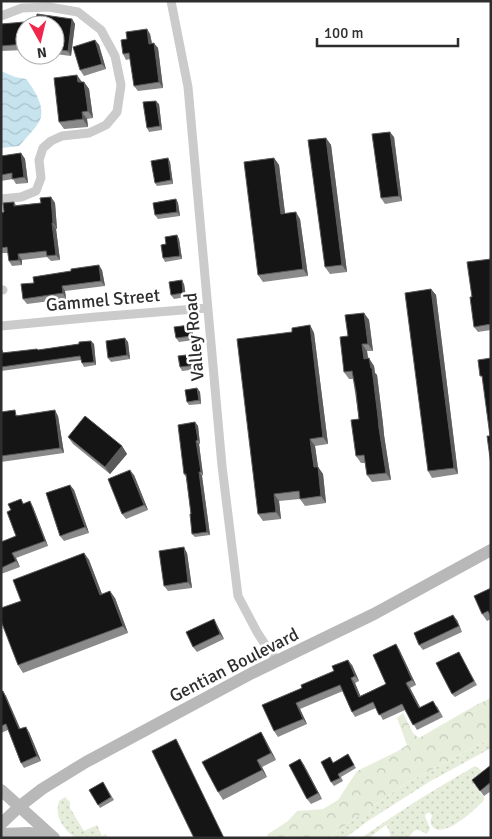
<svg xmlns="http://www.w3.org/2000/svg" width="492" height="839" viewBox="0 0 492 839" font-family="Signika,sans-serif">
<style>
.grass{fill:url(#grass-dots)}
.forest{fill:url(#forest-crowns)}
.water{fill:url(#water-waves)}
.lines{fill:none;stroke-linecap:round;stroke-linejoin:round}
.street{stroke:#cbcbcb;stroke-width:9}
.secondary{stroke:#b8b8b8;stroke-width:12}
.wall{fill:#8a8a8a}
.shaded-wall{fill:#5b5b5b}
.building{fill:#151515;stroke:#5b5b5b}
.labels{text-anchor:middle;stroke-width:5;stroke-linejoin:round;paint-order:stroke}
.street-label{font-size:18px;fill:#2e2e2e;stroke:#fff}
</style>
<defs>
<pattern id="grass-dots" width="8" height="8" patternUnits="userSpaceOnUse" patternTransform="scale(1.25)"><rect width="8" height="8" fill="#e7eddb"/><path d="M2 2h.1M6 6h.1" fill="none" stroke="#c6ccbc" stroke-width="1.8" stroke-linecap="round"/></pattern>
<pattern id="forest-crowns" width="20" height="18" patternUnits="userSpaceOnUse" patternTransform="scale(1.25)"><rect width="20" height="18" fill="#e7eddb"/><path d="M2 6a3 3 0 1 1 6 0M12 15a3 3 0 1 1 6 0" fill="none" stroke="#c6ccbc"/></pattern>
<pattern id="water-waves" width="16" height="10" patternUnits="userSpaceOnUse" patternTransform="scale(1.25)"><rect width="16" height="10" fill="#c6e3ee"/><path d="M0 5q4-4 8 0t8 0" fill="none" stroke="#aac3cc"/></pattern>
</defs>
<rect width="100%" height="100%" fill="#fff"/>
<!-- grass -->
<path class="grass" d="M491,738V748L429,782L368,821L345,838H327L405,784Z
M475,766L484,773L474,784L484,797V800C476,809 444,839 433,827C430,824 430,820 432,816L430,813H427L425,816L430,829L427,834H426C418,828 413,828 409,838H391L389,830L386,825L369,838H361C398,812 436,788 475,766Z
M65,797L70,802V808L84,831L97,825L102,836L106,834L108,838C98,838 87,839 78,838C69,836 59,822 58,814C57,809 58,806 59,801Z"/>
<!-- forest -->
<path class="forest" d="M491,698V738L405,784L327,838H266L268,834L288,821L297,811L323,809L338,800L357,771L398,751L407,745L397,718L403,713L413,733L419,738L476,705Z"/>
<!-- water -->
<path class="water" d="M1,71L15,77L26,79C34,89 47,109 39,122C34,130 26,138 19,146L1,148Z"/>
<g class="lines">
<!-- street -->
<path class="street" d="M171,1L188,87L222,466L238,596L257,632L268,649L277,660
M1,16L22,8L49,7L78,12L101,30L115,56L121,85L117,112L106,125L89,133L62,136L51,141L43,148L39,160L41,178L36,191L21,197L1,199
M1,290H3
M1,326L96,317L207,308"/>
<!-- secondary -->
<path class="secondary" d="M1,790L54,838
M1,824L20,806L42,789L86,762L252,673L374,614L491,550
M1,834L29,833L52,837"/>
</g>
<!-- wall -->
<path class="wall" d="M72,19L75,24L71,56L55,54V25H25V50L1,51V24Z
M147,29L150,34L152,43L158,48L163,88L138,91L134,86L130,59L126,60L123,54L127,39Z
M95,40L99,45L106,69L84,76L80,70Z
M82,82H84L89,89L93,118L87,119L88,127L64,129L59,122Z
M159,104L162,130L149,132L147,128Z
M394,137L402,201L385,204L381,198Z
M326,138L331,145L347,272L330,274L325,267Z
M21,153L25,159L28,183L16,184L13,179L1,181V156Z
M168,158L170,162L173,184L157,186L155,183Z
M274,158L279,165L285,214L300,219L308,276L263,282L258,275Z
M51,197L55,203L57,229H56L60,260L51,261L47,257L22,260V265L12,266L9,261L8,253H1V213L4,212L14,202L16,205L41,203Z
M176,199L178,203L180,216L158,219L155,215Z
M177,235L179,239L182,259L165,262L163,258L166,244Z
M491,259V330L478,332L474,327L472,297Z
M102,270L105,286L65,291L66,299L27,304L23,299L34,283Z
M184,284L186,297L174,299L171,295Z
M431,289L436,295L458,474L432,478L428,471Z
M364,313L369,320L373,351H367L368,359L374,366L375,373L377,375L383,424L384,435L391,480L372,482L367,475L365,463H361L356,456L359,419L353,379H349L344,372L348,336Z
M190,325L192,329L194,340L179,342L176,338Z
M310,325L314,333L328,444L315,446L318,467L323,474L326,503L305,506L300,499L279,501L281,519L263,521L258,514L292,332Z
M91,341L94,344L96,365L84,367L82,363L81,360L1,371V351L2,350L4,353L38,350L79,344Z
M128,342L130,359L111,362L108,358Z
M197,357L199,369L182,371L180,367Z
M197,388L200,392L201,404L189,405L187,402Z
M1,412L18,415L58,416L64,453L1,462Z
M195,422L198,426L200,444H199L203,475L202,476L210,535L195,537L192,534L191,514L186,477L184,474Z
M68,437L122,446L127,454L110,474L73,444Z
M134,475L148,510L126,519L122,514Z
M70,485L74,490L89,533L64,541L60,536Z
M21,499L24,504L33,507L48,546L16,558L20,567L1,574V542L16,536L11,510Z
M84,553L89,560L102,594L115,598L128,633L23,673L18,665L21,601Z
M187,553L192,588L168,591L164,586Z
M491,588V619L487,621L482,614Z
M457,620L462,632L423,650L419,645Z
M217,625L224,639L197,652L193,647Z
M399,649L416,685L410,688L420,707L437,706L443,717L417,730L405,710L383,720L376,708L355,717L352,712L343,691L300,709L307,724L278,737L274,731L302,688L352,665L359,681L355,683L360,696L386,684Z
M461,656L477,685L455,697L452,694Z
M1,691L6,696L20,729L29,732L41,761L24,768L21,763L8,730L1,733Z
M261,732L265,739L276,760L262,767L267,777L223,800L218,792Z
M350,758L356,768L341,777L343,781L334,786L331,782L334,762Z
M300,759L304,765L322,799L311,804L307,799Z
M491,765V791L484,796L472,780Z
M103,782L114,800L100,808L89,790Z"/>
<!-- shaded-wall -->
<path class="shaded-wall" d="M72,19L75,24L71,56L68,51Z
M147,29L150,34L153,49L149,44Z
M95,40L99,45L106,69L102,64Z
M154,43L158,48L163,88L159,82Z
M77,75L82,82H78Z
M84,82L89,89L93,118L88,111Z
M156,101L159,104L162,130L160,126Z
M82,112L87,119L88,127L83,119Z
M390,132L394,137L402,201L399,196Z
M326,138L331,145L347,272L342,265Z
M21,153L25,159L28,183L24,177Z
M168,158L170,162L173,184L171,180Z
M274,158L279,165L286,221L281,214Z
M51,197L55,203L57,229L53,223Z
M176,199L178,203L180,216L177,212Z
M296,212L300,219L308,276L303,269Z
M52,223L56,229L60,260L56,255Z
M177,235L179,239L182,259L180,256Z
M18,254L22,260V265L19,260Z
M99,265L102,270L105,286L101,281Z
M182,280L184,284L186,297L183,293Z
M62,286L65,291L66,299L63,293Z
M431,289L436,295L458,474L454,468Z
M364,313L369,320L373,351L368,344Z
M190,325L192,329L194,340L192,336Z
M310,325L314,333L328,444L323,437Z
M125,338L128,342L130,359L127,355Z
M91,341L94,344L96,365L94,362Z
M362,344L367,351L369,366L364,359Z
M194,354L197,357L199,369L196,365Z
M369,358L374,366L375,373L377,375L383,424L384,435L391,480L386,473Z
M197,388L200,392L201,404L199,400Z
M55,410L58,416L64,453L60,448Z
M195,422L198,426L200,444L198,440Z
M310,439L315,446L318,467L323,474L326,503L321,496L314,467Z
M196,441L199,444L203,475L201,472Z
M122,446L127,454L110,474L105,467Z
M130,470L134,475L148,510L144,505Z
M199,472L202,476L210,535L207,532Z
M70,485L74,490L89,533L85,527Z
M274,494L279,501L281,519L276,512Z
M30,501L33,507L48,546L45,541Z
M184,547L187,553L192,588L188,582Z
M12,553L16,558L20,567L16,561Z
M84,553L89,560L105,602L100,595Z
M110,591L115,598L128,633L123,626Z
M453,615L457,620L462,632L459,626Z
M214,619L224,639L220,634Z
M396,644L399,649L416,685L412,680Z
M348,660L352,665L359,681L355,676Z
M351,678L355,683L363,702L359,697Z
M406,683L410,688L423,713L419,708Z
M3,691L6,696L23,735L19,729Z
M296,703L300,709L307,724L303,719Z
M26,727L29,732L41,761L37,756Z
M261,732L265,739L276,760L271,753Z
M300,759L304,765L322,799L318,793Z
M257,760L262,767L267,777L262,770Z"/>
<!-- building -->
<path class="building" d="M37,14L72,19L68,51L55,49V25H25V44L1,46V24L36,21Z
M147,29L149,44L154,43L159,82L134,86L129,53L123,54L121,40L127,39L126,32Z
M95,40L102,64L80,70L73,47Z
M77,75L78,82H84L88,111L82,112L83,119L59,122L54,78Z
M156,101L160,126L147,128L143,102Z
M390,132L399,196L381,198L372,134Z
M326,138L342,265L325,267L308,140Z
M21,153L24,177L12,179V173L1,175V156Z
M168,158L171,180L155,183L151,161Z
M274,158L281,214L296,212L303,269L258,275L244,162Z
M51,197L53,223H52L56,255L47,256L46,251L18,254L19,260L9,261L7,247L1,248V213L4,212L3,203L14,202V206L41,203L40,198Z
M176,199L177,212L155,215L153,203Z
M177,235L180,256L163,258L161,245L166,244L165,237Z
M491,259V324L474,327L470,297H472L467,262Z
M99,265L101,281L62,286L63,293L23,299L21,284L34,283L33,277L71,271V269Z
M182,280L183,293L171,295L169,282Z
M431,289L454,468L428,471L405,293Z
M364,313L368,344H362L364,359L369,358L371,368H372L378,417L379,428L386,473L367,475L364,455L356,456L351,420L359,419L356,392L352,371L344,372L340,337L348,336L345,315Z
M190,325L192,336L176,338L174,327Z
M310,325L323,437L310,439L314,467H318L321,496L300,499L299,491L274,494L276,512L258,514L237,339L292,332V328Z
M125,338L127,355L108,358L106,341Z
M91,341L94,362L82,363L80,356L1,367V351L2,350V353L37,349L38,350L79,344V342Z
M194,354L196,365L180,367L178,356Z
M491,358V465L487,436H490L482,376H480L478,360Z
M197,388L199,400L187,402L185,390Z
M15,410L16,416L55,410L60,448L1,456V412Z
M85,416L122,446L105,467L68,437Z
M195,422L198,440L196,441L201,472H199L207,532L192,534L190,514H191L186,474H184L178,425Z
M130,470L144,505L122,514L108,479Z
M70,485L85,527L60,536L46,493Z
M21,499L23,504L30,501L45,541L12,553L16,561L1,568V542L16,536L7,512L11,510L8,504Z
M184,547L188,582L164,586L159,551Z
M84,553L100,595L110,591L123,626L18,665L1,621V608L21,601L13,580Z
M491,588V617L488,611L482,614L474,596Z
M453,615L459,626L419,645L414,633Z
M214,619L220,634L193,647L186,632Z
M396,644L412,680L406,683L419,708L433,701L439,712L413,725L402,704L379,715L373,702L352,712L340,685L296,703L303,719L274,731L262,705L302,688L301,685L334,671L332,666L348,660L355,676L351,678L359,697L386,684L373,655Z
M459,652L474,681L452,694L436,663Z
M1,691H3L19,729L26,727L37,756L21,763L6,724L1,726Z
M261,732L271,753L257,760L262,770L218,792L202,762Z
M176,739L224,838H194L152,751Z
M348,754L354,765L338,774L340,778L331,782L321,762L330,757L333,763Z
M300,759L318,793L307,799L289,765Z
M491,765V782L480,791L472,780Z
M103,782L111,797L98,805L89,790Z"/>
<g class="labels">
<!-- street labels -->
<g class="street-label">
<text transform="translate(103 300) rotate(-5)" y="6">Gammel Street</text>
<text transform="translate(194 337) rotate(-95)" y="6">Valley Road</text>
<text transform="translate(234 665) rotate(-27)" y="6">Gentian Boulevard</text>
</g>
</g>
<!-- border -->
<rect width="492" height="839" fill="none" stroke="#2e2e2e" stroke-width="5"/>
<!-- north arrow -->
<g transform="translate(40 40) rotate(172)"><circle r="24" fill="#ffffff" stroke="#ababab"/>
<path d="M0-4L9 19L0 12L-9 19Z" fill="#ef274d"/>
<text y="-8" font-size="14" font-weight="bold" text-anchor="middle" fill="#2e2e2e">N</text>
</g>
<!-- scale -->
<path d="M317 38v8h141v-8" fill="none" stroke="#2e2e2e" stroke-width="2.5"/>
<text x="324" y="38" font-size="15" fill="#2e2e2e" stroke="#ffffff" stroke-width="4" paint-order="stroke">100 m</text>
</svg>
